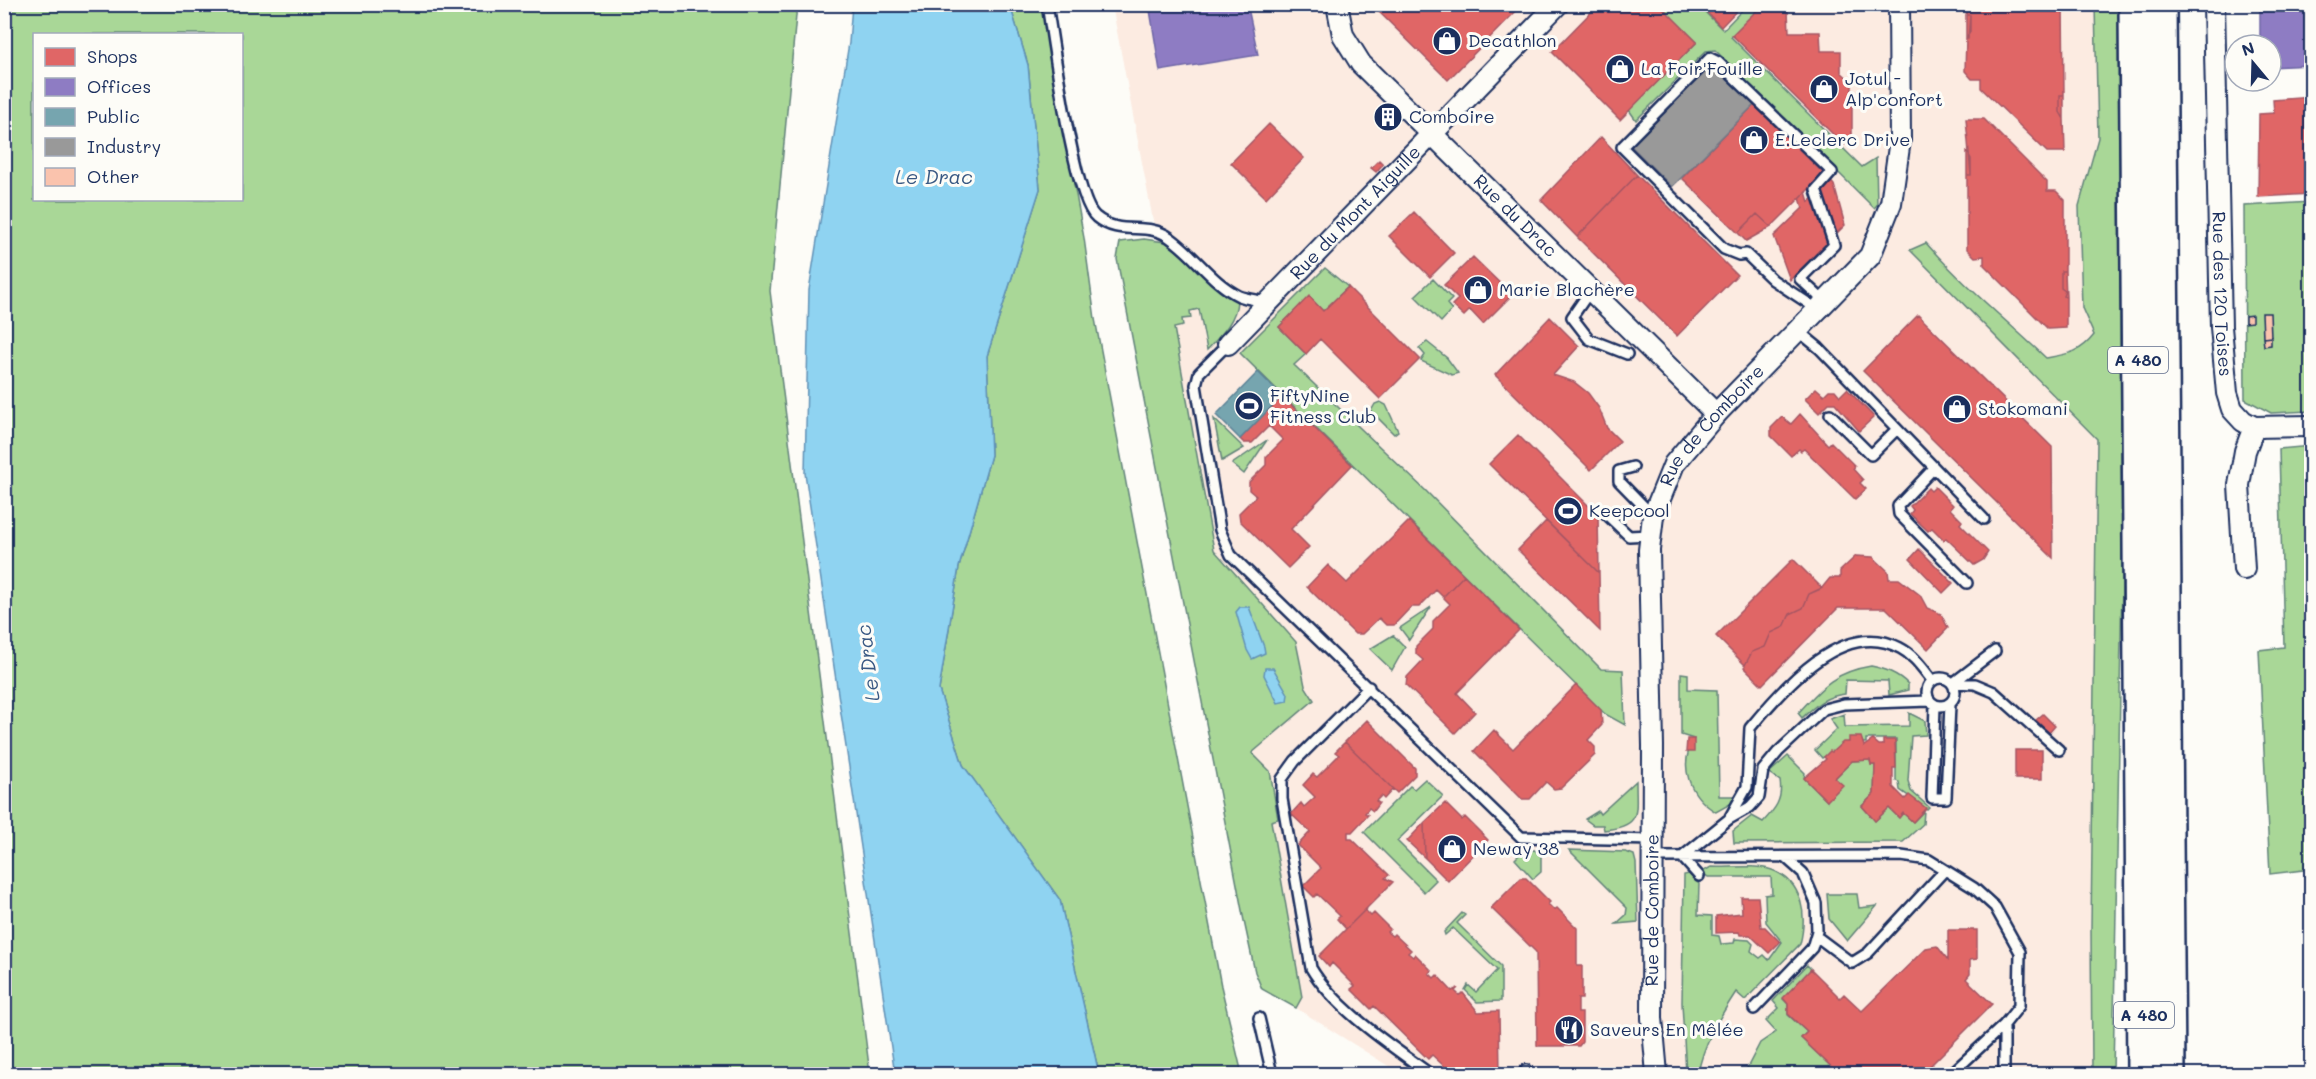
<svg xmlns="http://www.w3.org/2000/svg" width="2316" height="1079" viewBox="0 0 2316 1079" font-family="Mali,sans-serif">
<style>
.built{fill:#fcebe1}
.green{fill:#a9d797;stroke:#62837a;stroke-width:1.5;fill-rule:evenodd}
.water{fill:#8fd3f1;stroke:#6191b6;stroke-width:1.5}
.shops{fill:#e06666;stroke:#a55664;stroke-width:1.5}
.offices{fill:#8e7cc3;stroke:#6c65a5;stroke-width:1.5}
.public{fill:#76a5af;stroke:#5b8297;stroke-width:1.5}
.industry{fill:#999;stroke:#737987;stroke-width:1.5}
.building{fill:#fac3ad;stroke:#1b2f5e;stroke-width:1.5}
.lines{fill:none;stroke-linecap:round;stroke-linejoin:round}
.service-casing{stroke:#1b2f5e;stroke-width:14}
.minor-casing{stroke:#1b2f5e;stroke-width:24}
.motorway-casing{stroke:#1b2f5e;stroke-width:38}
.service{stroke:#fdfcf7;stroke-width:9}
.minor{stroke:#fdfcf7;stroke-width:20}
.motorway{stroke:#fdfcf7;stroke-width:33}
.labels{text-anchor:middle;stroke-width:6;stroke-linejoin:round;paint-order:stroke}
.shield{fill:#fdfcf7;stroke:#5f6c8c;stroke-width:1.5}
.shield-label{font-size:16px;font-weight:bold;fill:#1b2f5e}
.poi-label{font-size:18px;fill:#1b2f5e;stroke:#fdfcf7;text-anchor:start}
.street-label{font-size:18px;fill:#1b2f5e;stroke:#fdfcf7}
.water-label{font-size:20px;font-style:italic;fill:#385883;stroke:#fdfcf7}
</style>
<rect width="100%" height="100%" fill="#fdfcf7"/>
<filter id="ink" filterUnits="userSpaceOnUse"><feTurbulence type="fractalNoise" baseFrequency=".0167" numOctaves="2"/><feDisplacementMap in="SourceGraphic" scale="12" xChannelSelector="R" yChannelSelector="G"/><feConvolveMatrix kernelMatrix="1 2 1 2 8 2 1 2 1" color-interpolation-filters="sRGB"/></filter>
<g filter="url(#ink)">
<!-- built -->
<path class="built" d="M1112,5H2097L2101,305L2096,1074H1401L1296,1008L1160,257Z"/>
<!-- green -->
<path class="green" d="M5,4L797,5L770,291L870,1074H5ZM34,34H242V200H34Z
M1010,5H1041L1084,238L1095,319L1221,986L1242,1074H1099L1060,900L963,765L939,690L959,567L991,455L987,356L1040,189L1028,65Z
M1659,5H1698L1723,30L1747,5H1763L1731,37L1862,167L1876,158L1877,205L1874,208L1715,50L1706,51L1636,120L1629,110L1697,42Z
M2095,5H2118L2122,583L2113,1074H2092L2091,928L2097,439L1910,250L1926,243C1962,284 2006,320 2046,358C2068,354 2080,353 2094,335L2082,308L2079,206L2098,138Z
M2311,202V411L2271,413L2245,399L2244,206Z
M1144,239L1165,242L1192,262L1214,286L1237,301C1236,321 1220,336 1207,350L1199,309L1190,311L1191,318L1182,319L1183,326L1174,328L1214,550L1296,642L1305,686L1314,700L1252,753L1270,771L1278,819L1271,821L1302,997L1296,1008L1262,989L1255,972L1244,921L1117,259L1120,242Z
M1325,268L1348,287L1323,311L1309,297L1279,327L1306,354L1294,365L1425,490L1601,669L1623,670L1625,725L1605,714L1240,353Z
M1433,279L1452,299L1447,304L1452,310L1441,322L1415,296Z
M1427,342L1447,358L1458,373L1452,375L1421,361L1425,355L1419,348Z
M1380,402L1386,405L1398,431L1394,434L1371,411L1375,404Z
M1214,419L1244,448L1222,461Z
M1267,440L1244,474L1232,464Z
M2311,446V869L2270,874L2259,650L2284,647L2279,449Z
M1431,607L1409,640L1400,628Z
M1393,635L1405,647L1392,670L1370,649Z
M1871,666C1885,669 1897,673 1908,684V690L1889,695L1888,681L1846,680L1845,694C1825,696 1816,705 1802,718L1798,713C1822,687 1834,672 1871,666Z
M1681,673L1688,674V689L1717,690L1719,796H1736L1732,803L1716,812C1689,796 1678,766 1694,739L1681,735Z
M1909,713L1925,721L1926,735L1911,736L1908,781L1911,791L1929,807L1927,809L1900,790L1899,782L1896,781V739H1866V743L1849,742L1822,758L1815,750L1837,729L1830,719L1844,714L1845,727L1909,726Z
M1788,756L1805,773L1804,778L1827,801L1835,778L1852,761L1870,760L1871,765H1875L1874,794L1862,806L1875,821L1889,808L1899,818L1903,813L1913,822L1924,811L1923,824L1903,842L1734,843L1733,831L1752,816L1763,822C1775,809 1783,800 1780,781L1769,773Z
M1425,779L1443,796L1397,841L1436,880L1424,892L1364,832L1410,786L1414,789Z
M1636,781C1636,814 1642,826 1604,830L1603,825H1593L1585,819L1598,811L1600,814Z
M1535,850L1541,856V872L1533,879L1515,859L1523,851Z
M1569,850L1626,852L1634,855L1636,863L1638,922L1616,924L1626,915L1627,908Z
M1711,867C1730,868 1754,864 1772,870C1804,882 1807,917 1800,944L1745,1000L1736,992C1719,1018 1703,1044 1698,1074H1686L1682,1003L1684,875L1689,874L1699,884L1698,915L1712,916V935L1719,936L1721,944L1734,943L1735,939L1749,940L1753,944L1751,951L1760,958L1764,955L1769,960L1782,942L1766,922L1765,895L1772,894L1771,877H1708L1702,872Z
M1827,894H1857L1859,908L1877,906L1847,941L1829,919Z
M1462,913L1465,915L1457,923L1501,966V1001L1477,1002L1465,990L1468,985L1476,992L1497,970L1453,928L1445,935L1444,932Z
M1807,965L1811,969L1783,999L1788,1004V1015L1807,1032L1801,1038L1839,1074H1744L1760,1043L1776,1032L1766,1021L1779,1008L1773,1001Z"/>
<!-- water -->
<path class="water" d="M852,5H1010L1028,65L1040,189L987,356L991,455L959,567L939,690L963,765L1060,900L1099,1074H895L805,473L809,290L849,43Z
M1240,607H1249L1264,647L1265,653L1252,659L1247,650L1236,612Z
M1265,668H1273L1288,694L1287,701L1278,703L1264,675Z"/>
<!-- shops -->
<path class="shops" d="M1378,4H1523L1448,80L1378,11Z
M1599,4H1659L1697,42L1620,120L1552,52Z
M1699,4H1743L1721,27Z
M1763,4H1782L1788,11L1789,32H1820L1821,51H1841V72L1852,82V137L1844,145L1732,35Z
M1968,4H2063L2064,95H2060V112L2064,119L2065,152H2047L1981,88V79H1972L1965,71L1966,39L1970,32V15H1966Z
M1966,15H1970L1968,39H1966Z
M2060,95H2064V119L2060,112Z
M2312,97V194L2258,197L2259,114L2274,113L2273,100Z
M1754,105L1824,174L1771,227L1757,214L1738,233L1682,178Z
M1966,119H1984L2047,182V191H2056L2065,200V271H2061V288L2065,291L2063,296L2066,297V328L2048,329L1984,265V256L1975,257L1967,249V175H1971Z
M1269,124L1304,158L1266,198L1231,163Z
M1601,137L1637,175L1577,237L1541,200Z
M1967,151L1971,159V175H1967Z
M1379,160L1383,164L1376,172L1371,168Z
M1637,175L1737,275L1677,336L1577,237Z
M1829,179L1834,185L1845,225L1790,280L1774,236L1803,208L1800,198L1806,192L1809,202Z
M1414,212L1454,253L1430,277L1389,236Z
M1757,214L1771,227L1746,241L1738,233Z
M1473,257L1512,295L1483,324L1470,310L1464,316L1452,305L1458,299L1444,285Z
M2061,271H2065L2066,297L2063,296L2065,291L2061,288Z
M1348,287L1420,359L1380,399L1320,339L1306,354L1279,327L1309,296L1323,311Z
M1918,315L2052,447L2053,558L1863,371Z
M1550,317L1579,346L1553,375L1574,382L1588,393L1599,408L1607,428L1620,441L1591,470L1495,375Z
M1816,388L1824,395L1829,390H1835L1840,396L1847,389L1874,417L1859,431L1835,403H1829L1819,413L1805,399Z
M1282,396L1352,465L1291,529L1309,547L1288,568L1240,521L1239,513L1256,496L1249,490V482L1266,465V457L1283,440L1269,426L1252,443H1244L1240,439Z
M1800,414L1828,445L1831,442L1855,466L1853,469L1863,480L1860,483L1866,489L1855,499L1804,449L1801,451L1799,449L1791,456L1771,436V428L1782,417L1791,424Z
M1518,435L1598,515L1599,573L1489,464Z
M1935,487L1953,505L1950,509L1962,521L1960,524L1988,552L1983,560L1974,565L1946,538L1944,540L1932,528L1928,531L1910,514L1913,510L1910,506L1928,488L1931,491Z
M1409,521L1464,575L1443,597L1436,590L1419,607H1411L1394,625H1386L1379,618L1362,634H1355L1307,587L1328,565L1347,583Z
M1546,521L1599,573L1600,631L1518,550Z
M1919,549L1953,583L1943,593L1910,559Z
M1856,556L1873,557L1888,571L1889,579H1899L1920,595L1927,608L1941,614L1948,628L1928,649L1886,608H1838L1762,685L1744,667L1752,652L1765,647L1771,633L1784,627L1790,614L1803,608L1809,594L1821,589L1830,578H1840V571Z
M1793,559L1822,588L1809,594L1803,608L1790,614L1784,627L1771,633L1765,647L1752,652L1745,665L1716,636Z
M1464,575L1519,630L1457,693L1475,712L1455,733L1406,685L1407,677L1423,660L1416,654V646L1433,629V621L1450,604L1443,597Z
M1576,685L1601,710L1602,725L1588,740L1595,747V755L1561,788L1554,789L1546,782L1530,799H1522L1474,751L1494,730L1513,749Z
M2043,714L2055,726L2049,733L2036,720Z
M1367,720L1415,768V775L1397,793L1345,742Z
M1849,737H1861L1864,746L1873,740L1879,745H1883V740H1895L1896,768H1893V787L1905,799L1909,795L1926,808L1913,822L1903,813L1899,818L1889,808L1875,821L1862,806L1874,794L1875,765H1871L1870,760L1852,761L1835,778L1843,785L1827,801L1804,778L1826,759L1824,757L1830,751L1832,752L1843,742H1849Z
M1687,739H1694V752H1686Z
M1345,742L1393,789L1384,799L1381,796L1376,801L1379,803L1373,811L1369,808L1365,813L1368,815L1352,832H1348V839H1352L1389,875L1385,878L1393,882L1346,929L1337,919L1340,916L1317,894L1314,897L1303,886L1321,868L1298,845L1310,832L1291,814L1301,803L1304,807L1315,797L1303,785L1313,774L1317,777L1339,755L1335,752Z
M2015,750H2042V779H2015Z
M1445,803L1462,820L1465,817L1488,840L1448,881L1425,858L1424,823Z
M1424,823L1425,858L1407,841Z
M1521,878H1526L1550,902L1548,904L1554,910L1557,908L1577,928V966H1582V999H1578V1013H1582V1042L1579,1046H1537L1536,952L1491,908Z
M1741,897H1758L1761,927H1765L1780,942L1769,953L1750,935H1740L1739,932L1716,933V916L1742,913Z
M1367,908L1366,911L1371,916L1374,913L1390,929L1387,932L1392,936L1394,934L1411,950L1408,953L1413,957L1415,954L1432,971L1429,973L1434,978L1437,975L1452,991L1458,988L1455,991L1459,995L1463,993L1478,1012L1499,1011L1500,1074H1444V1066L1432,1055L1428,1059L1374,1006L1371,1009L1351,989L1355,986L1332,963L1329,967L1319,956Z
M1948,930H1977V959L1970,960V974L1966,979L1992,1004L1922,1074H1839L1801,1038L1807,1032L1788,1014V1004L1783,998L1811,969L1840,998L1844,994L1862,1011L1926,948L1937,946L1948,960Z"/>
<!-- offices -->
<path class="offices" d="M1149,4H1250L1248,8L1258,55L1160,71Z
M2260,4H2312V65L2271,67V45H2260Z"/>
<!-- public -->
<path class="public" d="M1258,372L1282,396L1240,439L1216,415Z"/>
<!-- industry -->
<path class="industry" d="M1712,63L1754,105L1672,187L1631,146Z"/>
<!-- building -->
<path class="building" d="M2262,313H2270L2271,337L2263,338Z
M2252,315V322L2245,323V316Z
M2271,337V345L2264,346L2263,338Z"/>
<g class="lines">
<!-- service casing -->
<g class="service-casing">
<path id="service" d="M1047,4C1053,40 1074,200 1096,217C1120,237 1146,221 1169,237C1194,254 1212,283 1239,296C1247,299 1257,300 1266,302
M1590,291L1572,317L1589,339L1627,354
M1817,309L1773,280L1746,254L1739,255L1724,249L1622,147L1710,58L1718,62L1832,172L1816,190L1834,245L1800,279L1825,302
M1797,330L1819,348L1984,519
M1228,344L1199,373L1196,385L1220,530L1231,555L1521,837L1653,840
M1830,414L1871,455L1897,429
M1633,467L1619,471V481L1653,516
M1934,468L1898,506L1899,514L1967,583
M1606,514L1629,536L1649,535
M1927 692a14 14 0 1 1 28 0a14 14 0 1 1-28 0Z
M1953,683L1975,684L1994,692L2059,750
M1953,683L1995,651
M1369,687L1295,761L1282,779V799L1311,968C1334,1008 1393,1047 1430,1074
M1935,705L1932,798H1946L1950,704
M1730,817L1747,787L1750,728C1782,689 1843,617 1900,648C1914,655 1923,669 1932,680
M1653,857L1901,856L1929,860L1974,888L1995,907L2020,952L2019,1006L2004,1025L1951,1074
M1699,876L1682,857L1729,819L1750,807L1759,797L1763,770L1778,752L1824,709L1844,704L1929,701
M1816,936L1852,963L1868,953L1945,870
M1754,1009L1812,948L1817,931L1816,903L1803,873L1785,857
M1259,1018L1272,1074
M1523,1074L1526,1070
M2004,1074V1025"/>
</g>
<!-- minor casing -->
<g class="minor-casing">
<g id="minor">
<path id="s1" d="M1337,4L1343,35L1361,64L1716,414"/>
<path id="s2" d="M2214,4L2221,327L2227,393L2232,409L2243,421L2254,427L2312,426"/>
<path id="s3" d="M1228,344L1558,4"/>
<path d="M2244,569L2239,485L2245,451L2254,427"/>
<path id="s4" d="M1657,1074L1652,1018L1653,746L1649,550L1653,516L1674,464L1716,414L1870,256L1891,203L1900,140L1899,4"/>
</g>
</g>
<!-- motorway casing -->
<g class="motorway-casing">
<path id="motorway" d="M2136,4L2144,1074
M2159,4L2168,1074"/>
</g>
<!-- service -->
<use href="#service" class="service"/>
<!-- minor -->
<use href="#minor" class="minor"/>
<!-- motorway -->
<use href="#motorway" class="motorway"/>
</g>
</g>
<!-- icons -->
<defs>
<g id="shop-disc" transform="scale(1.5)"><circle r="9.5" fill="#1b2f5e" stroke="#fdfcf7"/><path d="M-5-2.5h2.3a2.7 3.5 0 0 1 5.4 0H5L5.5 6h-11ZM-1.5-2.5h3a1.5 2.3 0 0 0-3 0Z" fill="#fff"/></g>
<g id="building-disc" transform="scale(1.5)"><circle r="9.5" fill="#1b2f5e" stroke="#fdfcf7"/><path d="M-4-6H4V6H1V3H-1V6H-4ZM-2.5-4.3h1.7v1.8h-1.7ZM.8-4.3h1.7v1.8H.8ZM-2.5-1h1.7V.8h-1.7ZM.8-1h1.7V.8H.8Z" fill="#fff"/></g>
<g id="stadium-disc" transform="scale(1.5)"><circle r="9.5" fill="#1b2f5e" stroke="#fdfcf7"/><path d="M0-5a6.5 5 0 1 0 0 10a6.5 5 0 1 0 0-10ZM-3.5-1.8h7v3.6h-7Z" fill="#fff"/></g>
<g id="restaurant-disc" transform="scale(1.5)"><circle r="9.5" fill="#1b2f5e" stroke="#fdfcf7"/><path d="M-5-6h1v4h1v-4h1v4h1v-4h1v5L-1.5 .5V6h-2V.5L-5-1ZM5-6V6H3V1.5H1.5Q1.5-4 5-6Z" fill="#fff"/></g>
</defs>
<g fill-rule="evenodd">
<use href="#shop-disc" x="1447" y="41"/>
<use href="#shop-disc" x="1620" y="69"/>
<use href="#shop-disc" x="1824" y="89"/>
<use href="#building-disc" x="1388" y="117"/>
<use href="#shop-disc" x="1754" y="140"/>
<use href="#shop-disc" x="1478" y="290"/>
<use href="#stadium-disc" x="1249" y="406"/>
<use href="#shop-disc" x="1957" y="409"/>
<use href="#stadium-disc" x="1568" y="511"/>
<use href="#shop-disc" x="1452" y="849"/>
<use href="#restaurant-disc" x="1569" y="1030"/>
</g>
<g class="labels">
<!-- shield labels -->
<g class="shield">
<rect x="2108" y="347" width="60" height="26" rx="4.5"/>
<rect x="2114" y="1002" width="60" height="26" rx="4.5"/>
</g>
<g class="shield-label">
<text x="2138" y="366">A 480</text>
<text x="2144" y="1021">A 480</text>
</g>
<!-- poi labels -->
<g class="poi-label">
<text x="1468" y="47">Decathlon</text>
<text x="1641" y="75">La Foir'Fouille</text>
<text x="1845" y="85">Jotul -<tspan x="1845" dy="21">Alp'confort</tspan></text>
<text x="1409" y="123">Comboire</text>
<text x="1775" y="146">E.Leclerc Drive</text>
<text x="1499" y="296">Marie Blachère</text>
<text x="1270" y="402">FiftyNine<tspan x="1270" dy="21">Fitness Club</tspan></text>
<text x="1978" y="415">Stokomani</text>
<text x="1589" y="517">Keepcool</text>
<text x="1473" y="855">Neway 38</text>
<text x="1590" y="1036">Saveurs En Mêlée</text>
</g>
<!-- street labels -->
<g class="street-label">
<text dy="6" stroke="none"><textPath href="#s3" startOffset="183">Rue du Mont Aiguille</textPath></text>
<text dy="6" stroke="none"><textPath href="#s1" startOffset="282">Rue du Drac</textPath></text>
<text dy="6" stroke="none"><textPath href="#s2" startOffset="290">Rue des 120 Toises</textPath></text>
<text dy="6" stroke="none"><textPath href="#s4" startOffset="668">Rue de Comboire</textPath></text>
<text dy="6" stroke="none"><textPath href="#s4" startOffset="164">Rue de Comboire</textPath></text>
</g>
<!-- water labels -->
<g class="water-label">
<text x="934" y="184">Le Drac</text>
<text transform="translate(868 663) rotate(-97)" y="7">Le Drac</text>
</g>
</g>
<!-- margin -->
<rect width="2316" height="1079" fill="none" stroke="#fdfcf7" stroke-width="24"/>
<rect x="12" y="12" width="2292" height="1055" fill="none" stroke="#1b2f5e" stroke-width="2" filter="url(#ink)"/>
<!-- legend -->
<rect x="33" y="33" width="210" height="168" fill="#fdfcf7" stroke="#a3aaba" stroke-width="1.5"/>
<rect x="45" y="48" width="30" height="18" fill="#e06666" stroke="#a3aaba" stroke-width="1.5"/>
<text x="87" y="63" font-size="18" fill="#1b2f5e">Shops</text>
<rect x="45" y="78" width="30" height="18" fill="#8e7cc3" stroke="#a3aaba" stroke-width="1.5"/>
<text x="87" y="93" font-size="18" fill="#1b2f5e">Offices</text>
<rect x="45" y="108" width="30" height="18" fill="#76a5af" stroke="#a3aaba" stroke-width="1.5"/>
<text x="87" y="123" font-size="18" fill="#1b2f5e">Public</text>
<rect x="45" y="138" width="30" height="18" fill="#999999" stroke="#a3aaba" stroke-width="1.5"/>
<text x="87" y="153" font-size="18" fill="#1b2f5e">Industry</text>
<rect x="45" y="168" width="30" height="18" fill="#fac3ad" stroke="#a3aaba" stroke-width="1.5"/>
<text x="87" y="183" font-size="18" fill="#1b2f5e">Other</text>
<!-- north arrow -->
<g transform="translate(2253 63) rotate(341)"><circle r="28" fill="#fdfcf7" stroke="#a3aaba" stroke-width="1.5"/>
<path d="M0-4.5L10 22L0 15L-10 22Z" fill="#1b2f5e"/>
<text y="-9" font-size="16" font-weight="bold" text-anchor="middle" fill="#1b2f5e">N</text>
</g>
</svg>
